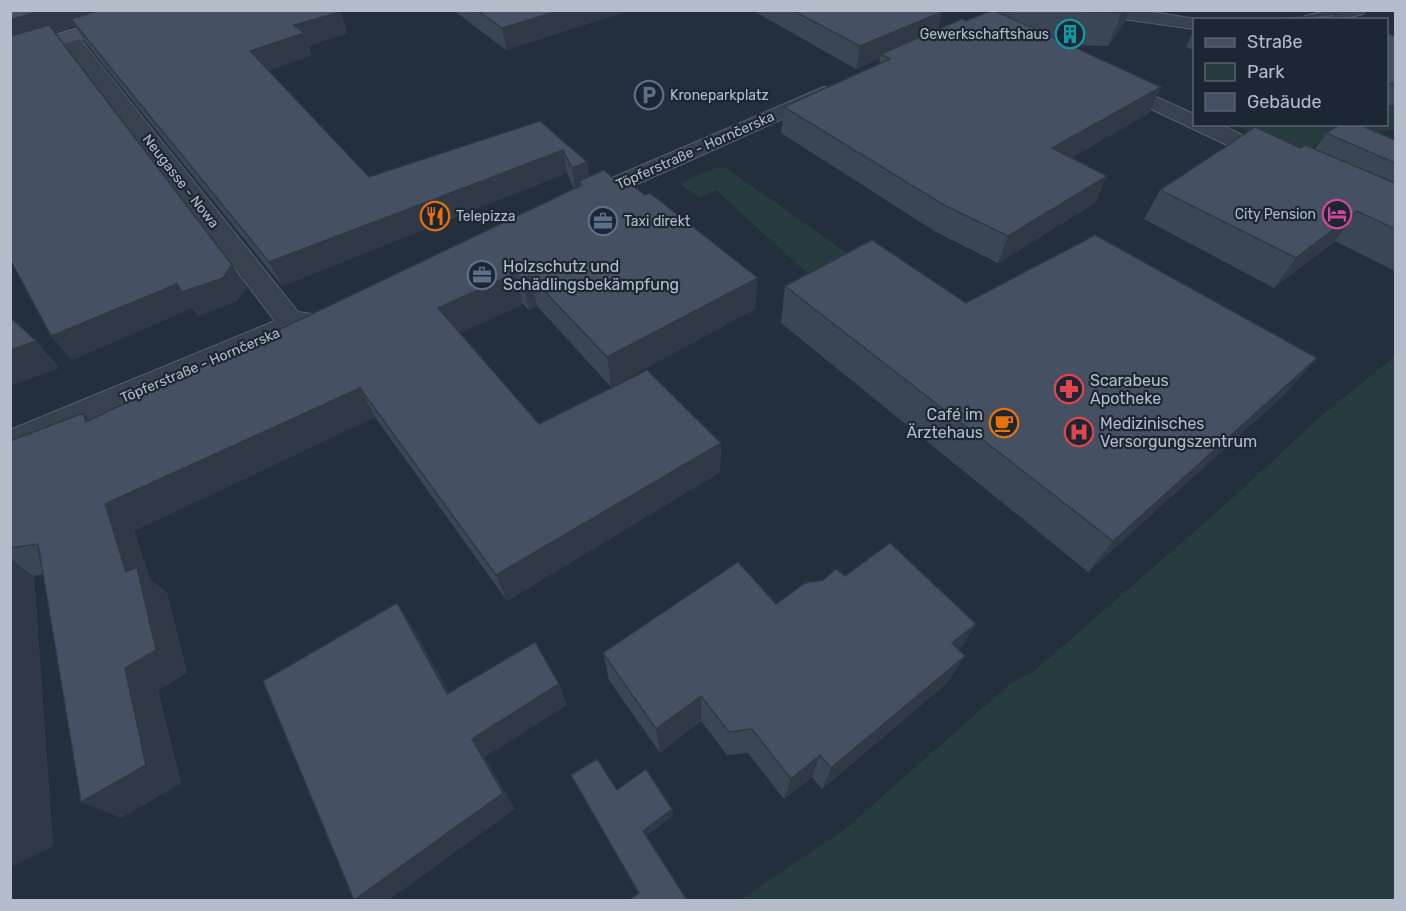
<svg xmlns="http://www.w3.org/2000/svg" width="1406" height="911" viewBox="0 0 1406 911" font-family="Rubik,sans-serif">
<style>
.green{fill:#263c3f}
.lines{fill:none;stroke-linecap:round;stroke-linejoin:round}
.minor-casing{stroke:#565f6c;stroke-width:2}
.secondary-casing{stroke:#565f6c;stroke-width:2}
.minor{fill:#38414e;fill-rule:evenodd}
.secondary{fill:#465061;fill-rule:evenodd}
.wall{fill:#3b4654}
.shaded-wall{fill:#303945}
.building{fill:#455162;stroke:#303945;stroke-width:1.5}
.labels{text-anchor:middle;stroke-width:4.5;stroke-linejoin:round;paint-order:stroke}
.far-poi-label{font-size:14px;fill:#b4bcc9;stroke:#1d2633;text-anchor:start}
.far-street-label{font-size:14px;fill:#b4bcc9;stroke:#1d2633}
.poi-label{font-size:16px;fill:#b4bcc9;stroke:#1d2633;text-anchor:start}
</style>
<rect width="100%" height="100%" fill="#242f3e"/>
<!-- green -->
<path class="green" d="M1395,105V130L1326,137L1301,156L1235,125L1386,124L1387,106Z
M718,167L726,168L963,335L831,295L716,190L700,198L681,185L682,182Z
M1395,356V900H740L843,831L1011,683L1033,672L1226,504L1321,416Z"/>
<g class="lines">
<!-- minor casing -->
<g class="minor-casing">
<path id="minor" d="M1007,10H1045L1042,14L1002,23L964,36L955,30L957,26Z
M1086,10H1141L1201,20H1194V29L1095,15Z
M1330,10H1366L1363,14L1339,20H1303L1305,16Z
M68,31L75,33L298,312L312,314L316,321L312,328L303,332L10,457V430L275,321L61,41L59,37Z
M1112,77L1194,114V124H1219L1283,154L1287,159L1283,164H1267L1105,87L1102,83L1105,79Z
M824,87L831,89L834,93L831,97L595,203L586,205L577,203L574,198L577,193Z"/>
</g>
<!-- secondary casing -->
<g class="secondary-casing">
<path id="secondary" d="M139,10H169L166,14L10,60V48Z"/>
</g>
<!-- minor -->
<use href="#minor" class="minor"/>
<!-- secondary -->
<use href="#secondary" class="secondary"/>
</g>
<!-- wall -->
<path class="wall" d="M10,10H340L347,33L308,46L312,55L268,71L369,177L540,121L587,162L589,177L755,309L611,387L537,306L529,310L523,304L460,333L539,424L721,443L720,472L507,601L375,417L134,531L150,579L167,593L187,673L158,690L181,783L121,818L43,574L34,576L53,846L10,867V441L83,413L90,420L574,189L567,173L282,286L84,41L75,26L55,33L232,265L247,288L237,301L198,316L192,308L72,360Z
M453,10H631L506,50Z
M752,10H940L942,12L938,29L966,21L1011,18L1013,10H1130L1125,22L1108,46L1069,45L1161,87L1149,113L1071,158L1095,203L998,263L936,232L781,133L784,107L879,64L880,58L856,69Z
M1194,30V50L1186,47Z
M1386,33L1395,36V105L1386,106Z
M1326,133L1395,140V271L1335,241L1274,288L1144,219L1160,190L1300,148L1315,149Z
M785,286L966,303L1317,358L1285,394L1088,572L781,323Z
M845,576L976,624L959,650L947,683L822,789L812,777L784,799L748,753L727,755L701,721L660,753L609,680L603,653L776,604Z
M571,775L617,790L673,815L646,836L638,893Z"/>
<!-- shaded-wall -->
<path class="shaded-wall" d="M43,10H129L71,19L75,26L10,46V20Z
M330,10H340L347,33L308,46L312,55L260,74L250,51L294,25Z
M561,10H631L506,50L502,28Z
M1123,10H1130L1125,22L1108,46Z
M942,12L937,33L881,54L880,58L856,69L860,46Z
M1161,87L1149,113L1042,175L1052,148Z
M563,150L567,173L282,286L269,262Z
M587,162L590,185L579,181L581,190L575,192L572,168Z
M1107,176L1095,203L998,263L1008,236Z
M1357,211L1335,241L1274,288L1296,258Z
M232,265L247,288L237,301L198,316L192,308L72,360L51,336L177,284Z
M515,273L523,304L448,339L438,308Z
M530,276L537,306L529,310L522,279Z
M758,278L755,309L611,387L607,357Z
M36,341L60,368L10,386V350Z
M1317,358L1285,394L1088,572L1113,541Z
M360,388L375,417L134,531L150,579L167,593L187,673L158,690L181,783L121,818L81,802L125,668L126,572L105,504Z
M83,413L111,442L86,422Z
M721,443L720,472L507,601L496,575Z
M10,559L34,576L53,846L10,867Z
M397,603L412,626L462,714L447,694Z
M976,624L958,653L952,643Z
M965,656L947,683L822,789L831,768Z
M559,684L567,705L485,757L515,809L389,900H354L472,739Z
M701,696V721L660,753L656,729Z
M820,755L812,777L784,799L791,779Z
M672,809L673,815L644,837L643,831Z"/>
<!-- building -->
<path class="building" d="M10,10H43L10,20Z
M100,10H338L340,12L294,25L304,33L250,51L369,177L540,121L587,162L572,168L563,150L269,262L71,19Z
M477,10H561L502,28Z
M792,10H940L942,12L860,46Z
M993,10L1161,87L1052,148L1107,176L1008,236L944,205L784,107L890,59L881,54L962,19L966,21Z
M1057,10H1123L1122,13Z
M1337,14L1330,20H1259Z
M49,25L232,265L223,278L182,292L177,284L51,336L10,259V36Z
M1386,33L1395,36V83L1386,84Z
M1341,124H1358L1395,140V163L1326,133Z
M1255,127L1300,148L1305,145L1395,183V229L1357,211L1296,258L1160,190Z
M604,170L614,179L620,176L645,195L650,193L758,278L607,357L530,276L522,279L515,273L438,308L539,424L647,370L721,443L496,575L360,388L105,504L126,572L137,567L156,650L125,668L146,765L81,802L38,544L10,548V441L83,413L86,422L582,185L579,181Z
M1095,235L1317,358L1113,541L785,286L872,240L966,303Z
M10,317L36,341L10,350Z
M890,543L976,624L952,643L965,656L831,768L820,755L791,779L752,729L729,732L701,696L656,729L603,653L738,562L776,604L805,583L823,580L836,569L845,576Z
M397,603L447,694L535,642L559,684L472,739L503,793L354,900L263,681Z
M597,759L617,790L646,769L672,809L643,831L687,900H629L639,893L571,775Z"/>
<!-- icons -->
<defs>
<g id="building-ring" transform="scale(1.5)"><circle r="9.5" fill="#1d2633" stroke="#0f9aa8" stroke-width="1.5"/><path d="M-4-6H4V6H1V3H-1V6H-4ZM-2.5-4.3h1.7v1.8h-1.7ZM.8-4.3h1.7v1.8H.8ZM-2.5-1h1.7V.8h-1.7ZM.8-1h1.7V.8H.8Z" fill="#0f9aa8"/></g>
<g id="parking-ring" transform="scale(1.5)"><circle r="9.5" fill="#1d2633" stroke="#5c6f8a" stroke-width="1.5"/><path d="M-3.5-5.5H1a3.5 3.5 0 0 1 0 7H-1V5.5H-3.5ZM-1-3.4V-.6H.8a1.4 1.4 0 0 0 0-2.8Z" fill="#5c6f8a"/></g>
<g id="hotel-ring" transform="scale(1.5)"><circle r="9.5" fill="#1d2633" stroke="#d1479c" stroke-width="1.5"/><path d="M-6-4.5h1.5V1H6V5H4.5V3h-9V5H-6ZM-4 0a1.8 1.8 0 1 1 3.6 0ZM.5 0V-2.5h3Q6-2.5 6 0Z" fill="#d1479c"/></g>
<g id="restaurant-ring" transform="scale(1.5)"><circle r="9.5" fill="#1d2633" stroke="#e8710a" stroke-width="1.5"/><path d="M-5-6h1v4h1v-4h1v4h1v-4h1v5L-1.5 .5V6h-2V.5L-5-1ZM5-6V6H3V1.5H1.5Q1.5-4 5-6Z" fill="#e8710a"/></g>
<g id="office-ring" transform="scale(1.5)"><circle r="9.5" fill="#1d2633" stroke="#5c6f8a" stroke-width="1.5"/><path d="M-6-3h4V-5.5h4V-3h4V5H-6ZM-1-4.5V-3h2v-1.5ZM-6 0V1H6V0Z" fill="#5c6f8a"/></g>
<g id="pharmacy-ring" transform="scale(1.5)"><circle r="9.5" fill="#1d2633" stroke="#e0444e" stroke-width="1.5"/><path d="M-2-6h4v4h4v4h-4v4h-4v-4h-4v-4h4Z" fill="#e0444e"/></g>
<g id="cafe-ring" transform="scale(1.5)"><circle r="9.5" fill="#1d2633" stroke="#e8710a" stroke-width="1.5"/><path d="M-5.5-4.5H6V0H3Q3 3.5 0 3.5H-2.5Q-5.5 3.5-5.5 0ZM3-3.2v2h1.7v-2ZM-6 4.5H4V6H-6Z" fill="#e8710a"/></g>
<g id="hospital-ring" transform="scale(1.5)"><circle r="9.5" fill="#1d2633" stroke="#e0444e" stroke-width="1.5"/><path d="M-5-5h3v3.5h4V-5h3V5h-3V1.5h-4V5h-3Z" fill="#e0444e"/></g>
</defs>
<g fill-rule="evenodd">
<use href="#building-ring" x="1070" y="34"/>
<use href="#parking-ring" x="649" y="95"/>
<use href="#hotel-ring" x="1337" y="214"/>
<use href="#restaurant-ring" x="435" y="216"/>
<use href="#office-ring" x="603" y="221"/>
<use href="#office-ring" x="482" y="275"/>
<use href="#pharmacy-ring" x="1069" y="389"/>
<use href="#cafe-ring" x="1004" y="423"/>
<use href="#hospital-ring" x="1079" y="432"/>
</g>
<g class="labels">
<!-- far-poi labels -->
<g class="far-poi-label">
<text x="1049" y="39" text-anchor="end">Gewerkschaftshaus</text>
<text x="670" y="100">Kroneparkplatz</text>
<text x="1316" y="219" text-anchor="end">City Pension</text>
<text x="456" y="221">Telepizza</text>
<text x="624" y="226">Taxi direkt</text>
</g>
<!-- far-street labels -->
<g class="far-street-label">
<text transform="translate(695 150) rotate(-24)" y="5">Töpferstraße - Hornčerska</text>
<text transform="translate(181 181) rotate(52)" y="5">Neugasse - Nowa</text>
<text transform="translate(200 365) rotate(-23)" y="5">Töpferstraße - Hornčerska</text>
</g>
<!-- poi labels -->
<g class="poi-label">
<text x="503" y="272">Holzschutz und<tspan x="503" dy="18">Schädlingsbekämpfung</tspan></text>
<text x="1090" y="386">Scarabeus<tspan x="1090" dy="18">Apotheke</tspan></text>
<text x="983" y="420" text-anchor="end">Café im<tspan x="983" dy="18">Ärztehaus</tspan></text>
<text x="1100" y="429">Medizinisches<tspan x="1100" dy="18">Versorgungszentrum</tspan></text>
</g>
</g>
<!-- border -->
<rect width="1406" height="911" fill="none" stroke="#b4bcc9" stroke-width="24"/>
<!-- legend -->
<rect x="1193" y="18" width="195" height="108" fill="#1d2633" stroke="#59626f" stroke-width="1.5"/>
<rect x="1205" y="38" width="30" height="9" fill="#465061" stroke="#59626f" stroke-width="1.5"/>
<text x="1247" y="48" font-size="18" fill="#b4bcc9">Straße</text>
<rect x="1205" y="63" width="30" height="18" fill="#263c3f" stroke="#59626f" stroke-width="1.5"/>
<text x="1247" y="78" font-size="18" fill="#b4bcc9">Park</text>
<rect x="1205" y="93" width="30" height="18" fill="#455162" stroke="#59626f" stroke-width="1.5"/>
<text x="1247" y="108" font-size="18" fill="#b4bcc9">Gebäude</text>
</svg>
